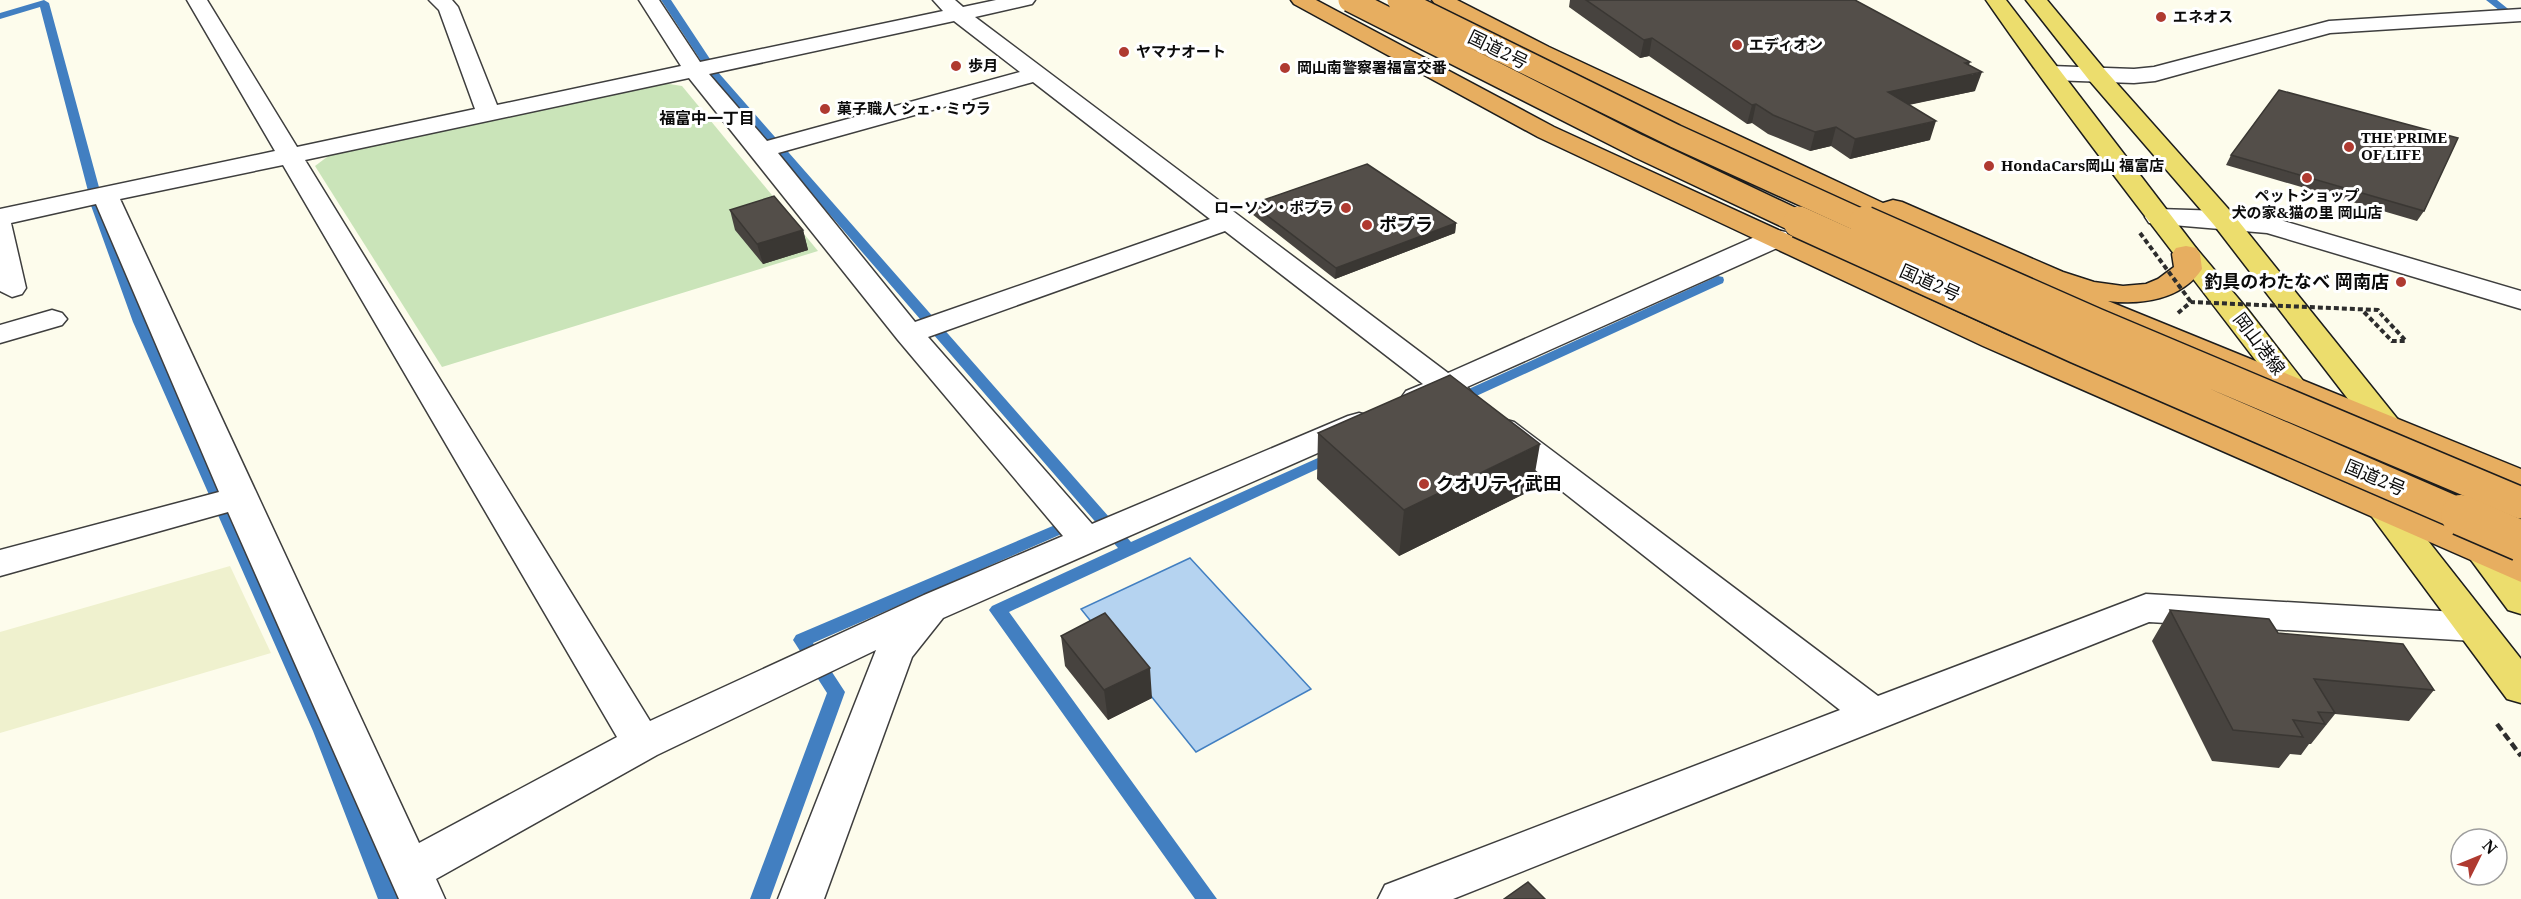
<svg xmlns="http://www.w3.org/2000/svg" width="2521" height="899" viewBox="0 0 2521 899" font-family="'Noto Serif','Noto Sans JP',serif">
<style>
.farmland{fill:#eff1ce}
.green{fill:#cae4b9}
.water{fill:#b5d3f0;stroke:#427fc1;stroke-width:1.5}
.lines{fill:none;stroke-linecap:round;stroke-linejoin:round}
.stream{fill:#427fc1;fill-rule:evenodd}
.minor-casing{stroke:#3e3e3e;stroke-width:3}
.major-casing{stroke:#1c1c1c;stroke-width:3}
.highway-casing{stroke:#1c1c1c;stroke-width:3}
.path-far1{stroke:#2d2d2d;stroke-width:4;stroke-dasharray:5 3;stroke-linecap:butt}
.path{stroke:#2d2d2d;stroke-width:4.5;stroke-dasharray:8 4;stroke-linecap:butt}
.minor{fill:#fff;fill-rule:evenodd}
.major{fill:#ecdd6d;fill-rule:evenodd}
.highway{fill:#e7ae60;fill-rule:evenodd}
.highway-bridge-far2-casing{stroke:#1c1c1c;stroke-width:26;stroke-linecap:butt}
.highway-bridge-far1-casing{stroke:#1c1c1c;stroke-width:34;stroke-linecap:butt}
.highway-bridge-casing{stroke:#1c1c1c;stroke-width:43;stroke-linecap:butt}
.path-bridge{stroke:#2d2d2d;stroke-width:4;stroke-dasharray:5 3;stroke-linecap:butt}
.highway-bridge-far2{stroke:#e7ae60;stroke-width:23}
.highway-bridge-far1{stroke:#e7ae60;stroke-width:31}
.highway-bridge{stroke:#e7ae60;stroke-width:40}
.wall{fill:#47433f}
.shaded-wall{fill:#3a3733}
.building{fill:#534e49;stroke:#3a3733;stroke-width:1.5}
.poi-dot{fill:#af3a30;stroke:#fff;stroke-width:2}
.labels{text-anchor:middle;stroke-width:6;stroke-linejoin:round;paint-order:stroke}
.far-poi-label{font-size:15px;font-weight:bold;fill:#0b0b0b;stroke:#fff;text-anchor:start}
.far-neighbourhood-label{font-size:16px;font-weight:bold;fill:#0b0b0b;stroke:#fff}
.street-label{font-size:18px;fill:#0b0b0b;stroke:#fff}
.poi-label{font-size:18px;font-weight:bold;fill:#0b0b0b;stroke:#fff;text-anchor:start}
</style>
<rect width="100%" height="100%" fill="#fdfcec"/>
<!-- farmland -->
<path class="farmland" d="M230,566L271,653L0,733V632Z"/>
<!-- green -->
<path class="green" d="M663,83L682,86L818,251L442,367L315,166L331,154Z"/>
<!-- water -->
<path class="water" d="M1190,558L1311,689L1196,752L1081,609Z"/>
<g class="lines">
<!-- stream -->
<path class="stream" d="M44,0L49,3L100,191L98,193L94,195L88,191L40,7L0,19V13Z
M661,0H671L710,59L709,61H701Z
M2486,0H2497L2512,12L2504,14Z
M709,71H717L1131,542L1329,453H1339L1342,456L1339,459L1009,612L1217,899H1195L989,610L992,606L1118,548L709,75Z
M95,196L101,200L147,322L331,731L398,899H378L313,731L133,322L89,200Z
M1718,276L1723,277L1724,280L1723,283L1461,403H1451L1449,400L1451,397Z
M1074,517L1080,518L1082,522L1080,526L813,643L845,692L770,899H750L827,693L793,640L796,635Z"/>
<!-- minor casing -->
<g class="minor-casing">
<path id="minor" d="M187,0H207L297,147L475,109L439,10L429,0H452L458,7L497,105L681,66L639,0H659L700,62L943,11L933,0H955L963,7L996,0H1035L1032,4L975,17L1448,373L1766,232L1776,230L1786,232L1790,238L1786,244L1467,387L1475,396L1470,403L1459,406L1442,398L1417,408L1406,405L1401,398L1406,391L1423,384L1225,231L928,337L1092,524L1348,416L1359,413L1370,416L1375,423L1370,430L943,618L912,657L824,899H778L876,650L657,755L436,879L445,899H399L228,512L0,576V550L219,492L96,204L11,223L26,288L22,294L12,297L0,291V209L275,151ZM954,21L1020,72L767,141L709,74ZM689,78L898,340L1063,536L924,595L650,721L305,160ZM1033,82L1210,219L915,322L778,153ZM283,165L617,737L419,843L120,199Z
M2521,9V21L2330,33L2155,81L2134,83L2051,80L2043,78L2040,73L2043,68L2051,66L2134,69L2154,67L2329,21Z
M2158,209L2223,211L2270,217L2521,291V309L2267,233L2149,223L2145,217L2149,211Z
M52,310L62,313L67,319L62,325L0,343V325Z
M1503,419L1514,422L1878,696L2146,594L2474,613L2487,617L2493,627L2487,637L2474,641L2149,622L1453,899H1378L1385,885L1840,710L1492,436L1487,429L1492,422Z"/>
</g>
<!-- major casing -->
<g class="major-casing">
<path id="major" d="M1986,0H2006L2196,248L2248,310L2318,400L2323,407L2318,414L2307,417L2296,414C2193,276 2084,142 1986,0Z
M2026,0H2047L2105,70L2232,213L2412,437L2416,444L2412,451L2400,455L2388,451L2214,225L2089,80Z
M2373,483L2385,486L2521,659V703L2507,699L2361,502L2356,494L2361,486Z
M2472,525L2485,528L2521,574V614L2508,610L2454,537L2459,528Z"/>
</g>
<!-- highway casing -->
<g class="highway-casing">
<path id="highway" d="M1291,0H1316L1554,127L2005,334L2521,554V582L1983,346L1538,137L1294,4Z
M1432,0H1457L1549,47L1883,203L1893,200L1902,202L2063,272L2094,282L2123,286L2146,284L2158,279L2174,267L2172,254L2176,248L2186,246L2196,248L2200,254L2202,269C2181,300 2142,305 2108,301L2521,469V493L2052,299L2048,293L2052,287L1921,230L1911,234L1902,232L1533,57L1435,4Z
M2332,430L2435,475L2440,483L2435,491L2423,494L2411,491L2320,447L2316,440L2320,433Z"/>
</g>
<!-- path-far1 -->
<path class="path-far1" d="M2364,312L2392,341H2406L2381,314"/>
<!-- path -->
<path class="path" d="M2497,724L2521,756"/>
<!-- minor -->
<use href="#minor" class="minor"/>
<!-- major -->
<use href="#major" class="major"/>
<!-- highway -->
<use href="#highway" class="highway"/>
<!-- highway-bridge-far2 casing -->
<g class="highway-bridge-far2-casing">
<path id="highway-bridge-far2" d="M1350,0L1638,146L1803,224
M1399,0L1675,136L1868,224"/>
</g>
<!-- highway-bridge-far1 casing -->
<g class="highway-bridge-far1-casing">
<path id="highway-bridge-far1" d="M1799,222L2077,348L2464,516
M1865,222L2096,324L2521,503"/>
</g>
<!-- highway-bridge casing -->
<g class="highway-bridge-casing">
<path id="highway-bridge" d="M2461,515L2521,541"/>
</g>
<!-- path-bridge -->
<path class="path-bridge" d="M2140,233L2191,302
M2178,313L2191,302L2378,310L2381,314"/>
<!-- highway-bridge-far2 -->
<use href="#highway-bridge-far2" class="highway-bridge-far2"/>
<!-- highway-bridge-far1 -->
<use href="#highway-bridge-far1" class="highway-bridge-far1"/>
<!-- highway-bridge -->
<use href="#highway-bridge" class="highway-bridge"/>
</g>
<!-- wall -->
<path class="wall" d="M1570,0H1855L1969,65L1975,91L1909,105L1930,140L1850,159L1831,146L1810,151L1768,134L1752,123L1747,124L1649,56L1640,58L1569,7Z
M2231,155L2424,211L2417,221L2226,165Z
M1252,204L1456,223L1455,233L1335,279L1252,214Z
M730,210L803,230L808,250L763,264L735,230Z
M1318,433L1532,490L1399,556L1317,479Z
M2170,610L2278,633L2434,690L2409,721L2335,714L2311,744H2309L2301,755L2290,754L2279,768L2212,761L2152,641Z
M1061,636L1152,698L1108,720L1065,666Z"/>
<!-- shaded-wall -->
<path class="shaded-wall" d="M1652,38L1649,56L1640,58L1644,40Z
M1970,62L1965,76L1982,72L1975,91L1882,110L1888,92Z
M1756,104L1752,123L1747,124L1752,105Z
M1936,121L1930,140L1850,159L1855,139Z
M1836,127L1831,146L1810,151L1815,132Z
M1456,223L1455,233L1335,279L1336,268Z
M803,230L808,250L763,264L757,244Z
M1540,444L1532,490L1399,556L1404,510Z
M1150,668L1152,698L1108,720L1104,690Z"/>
<!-- building -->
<path class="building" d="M1586,0H1855L1970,62L1965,63L1982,72L1888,92L1936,121L1855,139L1836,127L1815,132L1773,115L1756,104L1752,105L1652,38L1644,40Z
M2279,90L2458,138L2424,211L2231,155Z
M1367,164L1456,223L1336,268L1252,204Z
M774,196L803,230L757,244L730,210Z
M1450,375L1540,444L1404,510L1318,433Z
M2170,610L2269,619L2278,633L2403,644L2434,690L2314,679L2335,713L2318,712L2325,724L2293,720L2303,737L2233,730Z
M1105,613L1150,668L1104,690L1061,636Z
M1528,882L1545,899H1504Z"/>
<!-- markers -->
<g class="poi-dot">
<circle cx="2161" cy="17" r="6"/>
<circle cx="1737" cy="45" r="6"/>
<circle cx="1124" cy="52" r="6"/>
<circle cx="956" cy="66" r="6"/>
<circle cx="1285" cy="68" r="6"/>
<circle cx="825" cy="109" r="6"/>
<circle cx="2349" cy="147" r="6"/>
<circle cx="1989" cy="166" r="6"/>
<circle cx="2307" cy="178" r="6"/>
<circle cx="1346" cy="208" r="6"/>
<circle cx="1367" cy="225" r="6"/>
<circle cx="2401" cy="282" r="6"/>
<circle cx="1424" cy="484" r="6"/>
</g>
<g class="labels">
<!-- far-poi labels -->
<g class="far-poi-label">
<text x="2173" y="22">エネオス</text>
<text x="1749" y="50">エディオン</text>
<text x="1136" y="57">ヤマナオート</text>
<text x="968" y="71">歩月</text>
<text x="1297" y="73">岡山南警察署福富交番</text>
<text x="837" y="114">菓子職人 シェ・ミウラ</text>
<text x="2361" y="143">THE PRIME<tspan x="2361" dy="17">OF LIFE</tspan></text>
<text x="2001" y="171">HondaCars岡山 福富店</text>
<text x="2307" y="201" text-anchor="middle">ペットショップ<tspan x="2307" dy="17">犬の家&amp;猫の里 岡山店</tspan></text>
<text x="1334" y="213" text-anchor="end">ローソン・ポプラ</text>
</g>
<!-- far-neighbourhood labels -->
<g class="far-neighbourhood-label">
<text x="707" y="124">福富中一丁目</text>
</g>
<!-- street labels -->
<g class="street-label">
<text transform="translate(1498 50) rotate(26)" y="6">国道2号</text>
<text transform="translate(1930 283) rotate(24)" y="6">国道2号</text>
<text transform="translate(2259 344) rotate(53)" y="6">岡山港線</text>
<text transform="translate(2375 478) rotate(23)" y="6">国道2号</text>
</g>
<!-- poi labels -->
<g class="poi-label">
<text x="1379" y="231">ポプラ</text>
<text x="2389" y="288" text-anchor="end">釣具のわたなべ 岡南店</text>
<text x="1436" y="490">クオリティ武田</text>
</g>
</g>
<!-- north arrow -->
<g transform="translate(2479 857) rotate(47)"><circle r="28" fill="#ffffff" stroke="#9d9d9d" stroke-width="1.5"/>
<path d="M0-4.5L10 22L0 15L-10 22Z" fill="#af3a30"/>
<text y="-9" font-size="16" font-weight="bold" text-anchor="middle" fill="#0b0b0b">N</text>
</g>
</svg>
